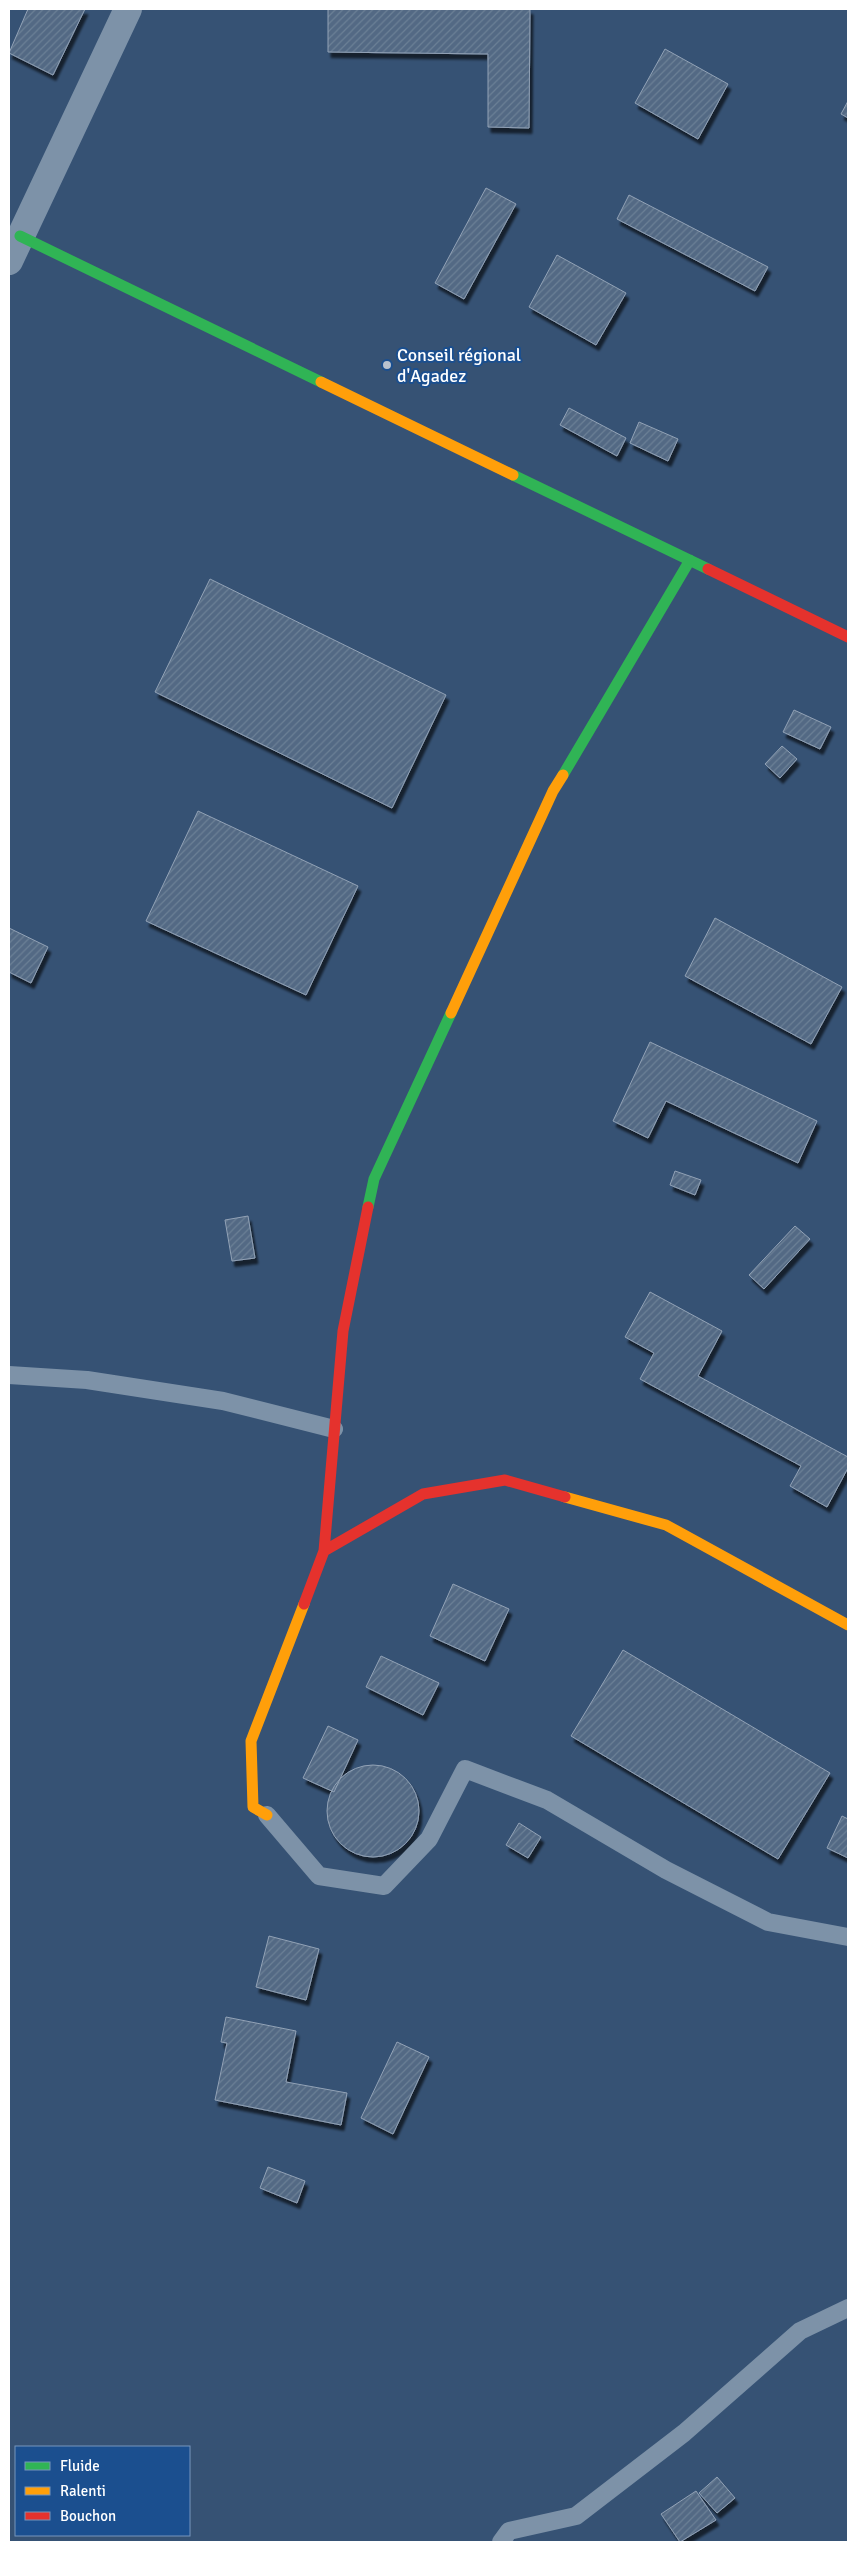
<svg xmlns="http://www.w3.org/2000/svg" width="857" height="2551" viewBox="0 0 857 2551" font-family="Signika,sans-serif">
<style>
.building{fill:url(#building-hatch);stroke:#92a2b6;filter:url(#shadow)}
.lines{fill:none;stroke-linecap:round;stroke-linejoin:round}
.lane{stroke:#7d92a8;stroke-width:18}
.street{stroke:#7d92a8;stroke-width:28}
.fast{stroke:#30b455;stroke-width:11}
.slow{stroke:#ff9f0a;stroke-width:11}
.jam{stroke:#e5322d;stroke-width:11}
.poi-dot{fill:#b9c2ce;stroke:#1b4f8f;stroke-width:2}
.labels{text-anchor:middle;stroke-width:4;stroke-linejoin:round;paint-order:stroke}
.poi-label{font-size:18px;fill:#fff;stroke:#1b4f8f;text-anchor:start}
</style>
<defs>
<pattern id="building-hatch" width="6" height="6" patternUnits="userSpaceOnUse" patternTransform="scale(1.25)"><rect width="6" height="6" fill="#526984"/><path d="M-1 1l2-2M0 6l6-6M5 7l2-2" fill="none" stroke="#6c8096"/></pattern>
<filter id="shadow"><feDropShadow dx="3" dy="5.5" stdDeviation="1" flood-color="#0009"/></filter>
</defs>
<rect width="100%" height="100%" fill="#365274"/>
<!-- building -->
<path class="building" d="M28,9H85L53,75L9,53Z
M328,9H530L529,128L488,127V54L328,52Z
M665,49L728,84L698,139L635,103Z
M848,101V118L841,114Z
M486,188L516,204L464,299L435,283Z
M629,195L768,267L755,291L617,219Z
M557,255L626,293L596,345L529,307Z
M569,408L626,438L617,456L560,425Z
M639,422L678,439L668,461L630,443Z
M210,579L446,695L392,808L155,692Z
M794,710L831,727L820,749L783,732Z
M782,746L797,759L780,778L765,764Z
M198,811L358,886L306,995L146,921Z
M715,918L842,987L811,1044L685,976Z
M9,928L48,947L31,983L9,972Z
M650,1042L817,1121L798,1163L666,1101L648,1138L613,1121Z
M675,1171L701,1180L695,1195L670,1185Z
M248,1216L255,1258L232,1261L225,1220Z
M795,1226L810,1239L764,1289L749,1275Z
M650,1292L722,1331L698,1376L848,1457V1468L827,1507L790,1486L801,1466L640,1379L654,1353L625,1337Z
M453,1584L509,1609L485,1661L430,1636Z
M623,1650L830,1773L778,1859L571,1736Z
M381,1656L439,1683L423,1715L366,1687Z
M328,1726L358,1740L334,1792L303,1778Z
M327 1811a46 46 0 1 1 92 0a46 46 0 1 1-92 0Z
M842,1816L848,1819V1858L827,1848Z
M519,1823L541,1837L528,1858L506,1845Z
M269,1936L319,1949L306,2000L256,1987Z
M226,2017L296,2031L286,2082L347,2093L341,2125L215,2100L227,2043L221,2042Z
M397,2042L429,2057L393,2134L361,2118Z
M268,2167L305,2181L297,2203L260,2188Z
M717,2477L735,2498L717,2513L699,2493Z
M696,2491L716,2520L680,2542L661,2514Z"/>
<g class="lines">
<!-- lane -->
<path class="lane" d="M9,1375L87,1380L223,1401L334,1429
M267,1815L319,1876L384,1886L429,1839L465,1769L547,1800L666,1870L768,1922L848,1937
M501,2542L509,2531L576,2516L684,2433L800,2331L848,2308"/>
<!-- street -->
<path class="street" d="M9,261L128,9"/>
<!-- fast -->
<path class="fast" d="M20,236L321,382
M513,475L708,569
M563,775L690,560
M368,1207L374,1179L451,1013"/>
<!-- slow -->
<path class="slow" d="M321,382L513,475
M451,1013L553,791L563,775
M565,1497L666,1525L848,1625
M267,1815L253,1807L251,1741L304,1604"/>
<!-- jam -->
<path class="jam" d="M708,569L848,637
M324,1551L423,1494L505,1480L565,1497
M304,1604L324,1551L343,1331L368,1207"/>
</g>
<!-- markers -->
<circle class="poi-dot" cx="387" cy="365" r="5"/>
<g class="labels">
<!-- poi labels -->
<g class="poi-label">
<text x="397" y="361">Conseil régional<tspan x="397" dy="21">d'Agadez</tspan></text>
</g>
</g>
<!-- border -->
<rect width="857" height="2551" fill="none" stroke="#ffffff" stroke-width="20"/>
<!-- legend -->
<rect x="15" y="2446" width="175" height="90" fill="#1b4f8f" stroke="#7695bc"/>
<rect x="25" y="2462" width="25" height="8" fill="#30b455" stroke="#7695bc"/>
<text x="60" y="2471" font-size="15" fill="#ffffff">Fluide</text>
<rect x="25" y="2487" width="25" height="8" fill="#ff9f0a" stroke="#7695bc"/>
<text x="60" y="2496" font-size="15" fill="#ffffff">Ralenti</text>
<rect x="25" y="2512" width="25" height="8" fill="#e5322d" stroke="#7695bc"/>
<text x="60" y="2521" font-size="15" fill="#ffffff">Bouchon</text>
</svg>
